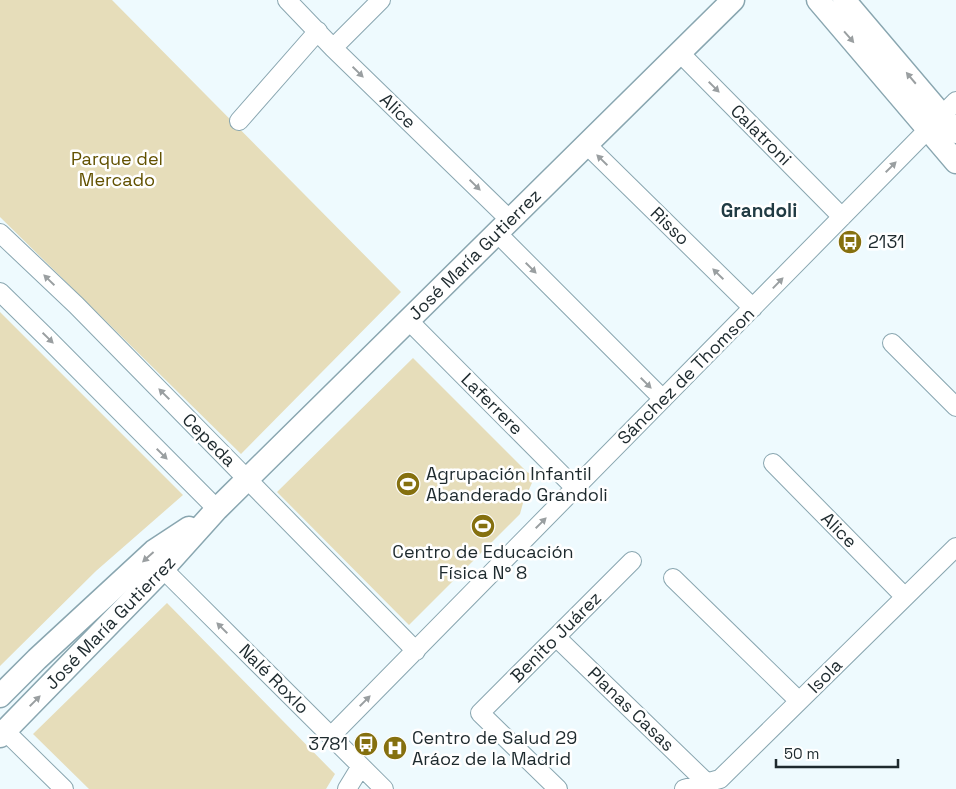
<svg xmlns="http://www.w3.org/2000/svg" width="956" height="789" viewBox="0 0 956 789" font-family="'Space Grotesk',sans-serif">
<style>
.green{fill:#e6ddba}
.lines{fill:none;stroke-linecap:round;stroke-linejoin:round}
.minor-casing{stroke:#89a6b0;stroke-width:20}
.tertiary-casing{stroke:#89a6b0;stroke-width:25}
.minor{stroke:#fff;stroke-width:18}
.tertiary{stroke:#fff;stroke-width:22}
.oneway{fill:#9a9fa1}
.labels{text-anchor:middle;stroke-width:5;stroke-linejoin:round;paint-order:stroke}
.street-label{font-size:18px;fill:#1e2a2e;stroke:#fff}
.park-label{font-size:18px;fill:#625100;stroke:#fff}
.poi-label{font-size:18px;fill:#1e2a2e;stroke:#fff;text-anchor:start}
.neighbourhood-label{font-size:19px;font-weight:bold;fill:#213b43;stroke:#fff}
</style>
<rect width="100%" height="100%" fill="#eefafe"/>
<!-- green -->
<path class="green" d="M0,0H112L401,292L241,454L0,217Z
M0,312L183,495L96,571L0,666Z
M413,358L527,472L535,476L523,503L520,514L409,625L277,492Z
M167,603L335,774L326,789H89L33,734Z"/>
<g class="lines">
<!-- minor casing -->
<g class="minor-casing">
<path id="minor" d="M287,0L333,48L510,220
M333,48L381,0
M680,53L842,217
M239,121L318,31
M586,144L753,308
M0,233L76,305L416,651
M497,233L663,399
M0,292L47,338L217,509
M408,320L575,488
M892,343L956,407
M773,463L905,597
M163,569L384,789
M673,578L799,701
M556,637L706,782
M5,731L64,789
M331,736L956,101
M347,789L361,766
M558,789L480,713L632,561
M684,789L720,779L956,547"/>
</g>
<!-- tertiary casing -->
<g class="tertiary-casing">
<g id="tertiary">
<path d="M818,0L956,162"/>
<path d="M844,0L956,132"/>
<path d="M0,696L37,659L154,551L189,528"/>
<path id="s1" d="M0,736L163,569L217,509L733,0"/>
</g>
</g>
<!-- minor -->
<use href="#minor" class="minor"/>
<!-- tertiary -->
<use href="#tertiary" class="tertiary"/>
</g>
<!-- one-way arrows -->
<defs><path id="oneway-solid" d="M-6-.8H1V-3.2L6.5 0L1 3.2V.8H-6Z" transform="scale(1.25)"/></defs>
<g class="oneway">
<use href="#oneway-solid" transform="translate(849 37) rotate(49)"/>
<use href="#oneway-solid" transform="translate(358 72) rotate(44)"/>
<use href="#oneway-solid" transform="translate(911 78) rotate(-130)"/>
<use href="#oneway-solid" transform="translate(714 87) rotate(45)"/>
<use href="#oneway-solid" transform="translate(602 160) rotate(-136)"/>
<use href="#oneway-solid" transform="translate(891 167) rotate(-45)"/>
<use href="#oneway-solid" transform="translate(475 185) rotate(44)"/>
<use href="#oneway-solid" transform="translate(531 268) rotate(45)"/>
<use href="#oneway-solid" transform="translate(718 274) rotate(-136)"/>
<use href="#oneway-solid" transform="translate(49 280) rotate(-136)"/>
<use href="#oneway-solid" transform="translate(778 283) rotate(-46)"/>
<use href="#oneway-solid" transform="translate(48 338) rotate(44)"/>
<use href="#oneway-solid" transform="translate(646 383) rotate(45)"/>
<use href="#oneway-solid" transform="translate(164 394) rotate(-135)"/>
<use href="#oneway-solid" transform="translate(162 454) rotate(45)"/>
<use href="#oneway-solid" transform="translate(541 523) rotate(-45)"/>
<use href="#oneway-solid" transform="translate(148 557) rotate(138)"/>
<use href="#oneway-solid" transform="translate(222 628) rotate(-135)"/>
<use href="#oneway-solid" transform="translate(35 701) rotate(-45)"/>
<use href="#oneway-solid" transform="translate(365 701) rotate(-45)"/>
</g>
<!-- icons -->
<defs>
<g id="bus-disc" transform="scale(1.25)"><circle r="9.5" fill="#85700f" stroke="#fff"/><path d="M-5-6H5V4H4V6H2V4H-2V6H-4V4H-5ZM-3.5-4V0h7V-4ZM-3.5 1.2v1.5H-2V1.2ZM2 1.2v1.5H3.5V1.2Z" fill="#fff"/></g>
<g id="stadium-disc" transform="scale(1.25)"><circle r="9.5" fill="#85700f" stroke="#fff"/><path d="M0-5a6.5 5 0 1 0 0 10a6.5 5 0 1 0 0-10ZM-3.5-1.8h7v3.6h-7Z" fill="#fff"/></g>
<g id="hospital-disc" transform="scale(1.25)"><circle r="9.5" fill="#85700f" stroke="#fff"/><path d="M-5-5h3v3.5h4V-5h3V5h-3V1.5h-4V5h-3Z" fill="#fff"/></g>
</defs>
<g fill-rule="evenodd">
<use href="#bus-disc" x="850" y="242"/>
<use href="#stadium-disc" x="408" y="484"/>
<use href="#stadium-disc" x="483" y="526"/>
<use href="#bus-disc" x="366" y="744"/>
<use href="#hospital-disc" x="395" y="748"/>
</g>
<g class="labels">
<!-- street labels -->
<g class="street-label">
<text transform="translate(398 111) rotate(44)" y="6">Alice</text>
<text transform="translate(761 135) rotate(45)" y="6">Calatroni</text>
<text transform="translate(670 226) rotate(44)" y="6">Risso</text>
<text dy="6" stroke="none"><textPath href="#s1" startOffset="676">José María Gutierrez</textPath></text>
<text transform="translate(686 376) rotate(-45)" y="6">Sánchez de Thomson</text>
<text transform="translate(492 404) rotate(45)" y="6">Laferrere</text>
<text transform="translate(209 440) rotate(45)" y="6">Cepeda</text>
<text transform="translate(839 530) rotate(45)" y="6">Alice</text>
<text dy="6" stroke="none"><textPath href="#s1" startOffset="158">José María Gutierrez</textPath></text>
<text transform="translate(556 637) rotate(-45)" y="6">Benito Juárez</text>
<text transform="translate(825 676) rotate(-45)" y="6">Isola</text>
<text transform="translate(274 679) rotate(45)" y="6">Nalé Roxlo</text>
<text transform="translate(631 709) rotate(44)" y="6">Planas Casas</text>
</g>
<!-- park labels -->
<g class="park-label">
<text x="117" y="165">Parque del<tspan x="117" dy="21">Mercado</tspan></text>
</g>
<!-- poi labels -->
<g class="poi-label">
<text x="868" y="248">2131</text>
<text x="426" y="480">Agrupación Infantil<tspan x="426" dy="21">Abanderado Grandoli</tspan></text>
<text x="483" y="558" text-anchor="middle">Centro de Educación<tspan x="483" dy="21">Física N° 8</tspan></text>
<text x="412" y="744">Centro de Salud 29<tspan x="412" dy="21">Aráoz de la Madrid</tspan></text>
<text x="348" y="750" text-anchor="end">3781</text>
</g>
<!-- neighbourhood labels -->
<g class="neighbourhood-label">
<text x="759" y="217">Grandoli</text>
</g>
</g>
<!-- scale -->
<path d="M776 759v8h122v-8" fill="none" stroke="#1e2a2e" stroke-width="2.5"/>
<text x="784" y="759" font-size="15" fill="#1e2a2e" stroke="#ffffff" stroke-width="4" paint-order="stroke">50 m</text>
</svg>
